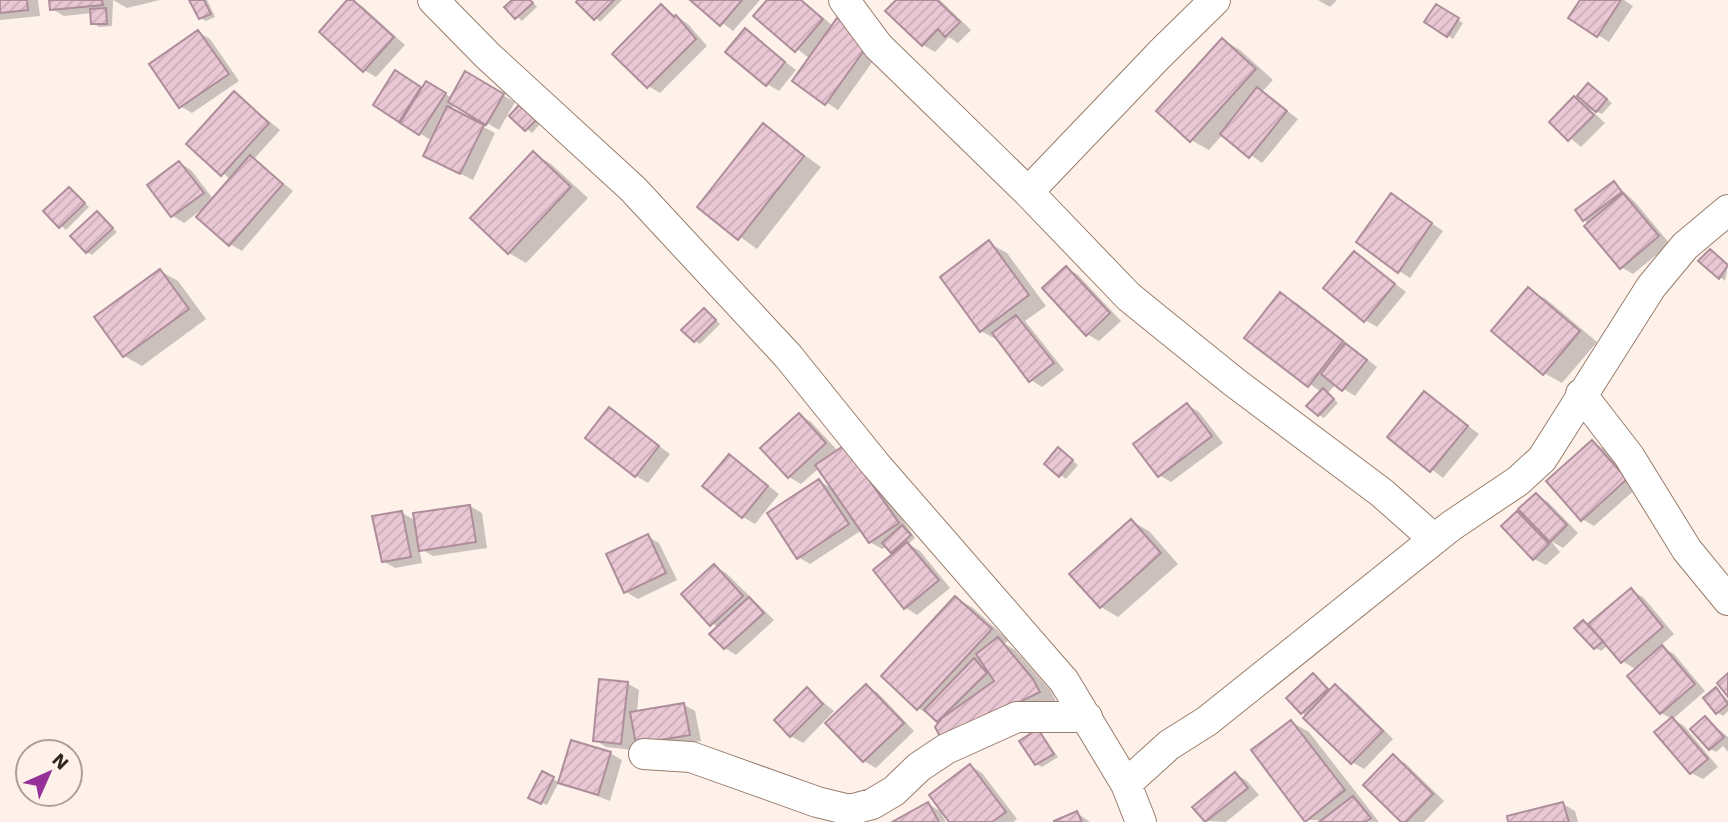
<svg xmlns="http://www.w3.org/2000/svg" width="1728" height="822" viewBox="0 0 1728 822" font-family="'Work Sans',sans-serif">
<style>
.shadow{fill:#0003}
.building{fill:url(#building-hatch);stroke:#ae8e9b;stroke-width:2}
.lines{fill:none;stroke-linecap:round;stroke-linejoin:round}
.minor-casing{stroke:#997d6c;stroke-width:32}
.minor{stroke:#fff;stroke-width:30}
</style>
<defs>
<pattern id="building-hatch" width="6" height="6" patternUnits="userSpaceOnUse" patternTransform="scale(1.75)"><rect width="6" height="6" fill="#eac7d5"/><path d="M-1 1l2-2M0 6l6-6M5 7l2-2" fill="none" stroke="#c9abb6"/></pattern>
</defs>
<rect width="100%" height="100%" fill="#fef1ea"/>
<!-- shadow -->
<path class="shadow" d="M0,0H38L40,16L0,20Z
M51,0H160L127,8L113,0L112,26L99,27L93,23L92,13L64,16L52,9Z
M191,0H207L215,17L206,21L200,18Z
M349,0L362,6L405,45L376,77L364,70Z
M514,0H531L537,7L522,21L506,7Z
M581,0H622L600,22Z
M693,0H760L733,31Z
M769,0H802L833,26L881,50L838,110L794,81L810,59L756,16Z
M898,0H940L971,30L958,43L949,37L935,52L923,45Z
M1318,0H1337L1330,7Z
M1582,0H1624L1633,6L1609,42L1598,35Z
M661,6L688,24L707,46L660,93L648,86Z
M1437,6L1463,23L1453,39L1427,22Z
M745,31L796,70L779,91L767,84Z
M198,32L210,39L239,81L192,113L180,106Z
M1223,40L1240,50L1273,80L1262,92L1298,119L1262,163L1223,134L1209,150L1191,140Z
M466,74L515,102L499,130L455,104L451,110L495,133L473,180L437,162L432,141L375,105L407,79L423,89L439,90L452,98Z
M1594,88L1612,103L1602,114L1590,109L1605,123L1581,147L1551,122L1575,98L1587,105Z
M234,93L280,130L254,159L293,191L242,251L230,244L205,207L184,223L173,216L150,185L180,163L191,170L214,200L231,180L189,144Z
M520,107L540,124L532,133L511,116Z
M763,125L821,167L757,249L699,207Z
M533,153L551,164L588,198L526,263L509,253Z
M1614,183L1635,202L1670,244L1633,274L1621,267L1577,210Z
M69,189L89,207L66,230L46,211Z
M1403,203L1443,231L1410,278L1399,271Z
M97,213L117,232L92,255L87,252Z
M989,243L1007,253L1046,306L1025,321L1064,370L1042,387L1031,380L999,341L981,331Z
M1355,253L1406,292L1377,327L1365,320Z
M1715,254L1728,265L1725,281L1701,261Z
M1066,268L1078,275L1121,321L1099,341L1087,334Z
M160,271L178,281L206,319L142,366L124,356Z
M1528,289L1546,299L1597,342L1562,383L1544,373Z
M1281,294L1298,304L1377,367L1355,396L1336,384L1328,393L1338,403L1324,418L1319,415L1321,392L1247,338Z
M705,310L720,324L700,344L695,341Z
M1424,393L1479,434L1443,478L1389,437Z
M1187,405L1199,412L1223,443L1171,482L1159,475Z
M609,409L670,454L648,483L636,476Z
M799,415L811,422L838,451L856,453L915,538L908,544L920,551L950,588L917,615L906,608L875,570L896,553L887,546L882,549L870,542L862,530L810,564L798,557L819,481L833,489L819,468L801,484L789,477Z
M1593,442L1604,449L1638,487L1594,526L1582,519Z
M1063,453L1078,465L1066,479L1046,464Z
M729,456L779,494L755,524L743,517Z
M1536,495L1548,502L1578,533L1563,548L1551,541L1560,552L1546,565L1534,559L1517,513L1530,520Z
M470,506L482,513L487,548L433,556L419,548L422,563L395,568L383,561L401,512L416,521Z
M1131,521L1149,531L1178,564L1118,617L1101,607Z
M647,536L659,543L677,580L638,599L626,592Z
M714,566L726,573L774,620L736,655L725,648L718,628L683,594Z
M1631,591L1643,597L1674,634L1660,646L1674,654L1705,691L1673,719L1684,726L1718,767L1703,779L1691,773L1672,719L1661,713L1637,670L1622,661L1608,645L1601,651L1596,648L1577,629L1583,623L1589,626Z
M956,598L973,608L1008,640L1005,644L1015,650L1051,691L1056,702L941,722L918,708Z
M1313,675L1331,691L1335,687L1347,693L1393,739L1364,769L1352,762L1302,712Z
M627,683L639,690L637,712L683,704L695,711L701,741L649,750L635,735L633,750L606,747L595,740Z
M866,686L878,693L914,731L876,768L864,761L828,723Z
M1716,689L1728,700V711L1723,716L1717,712Z
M808,690L834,711L803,743L791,736Z
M1705,718L1728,737V752L1723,746L1716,752L1710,749L1692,729Z
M1291,722L1309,732L1379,822L1307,820Z
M1038,731L1058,757L1042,767L1036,764Z
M610,753L622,760L610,801L560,782Z
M1393,757L1405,763L1444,801L1424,822H1404Z
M971,766L982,773L1017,819L1013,822H951Z
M542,773L559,782L547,805L533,799Z
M1236,774L1247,781L1259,795L1226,822L1207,821L1195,807Z
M928,804L940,811L946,822H895Z
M1563,804L1575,811L1578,822H1510Z
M1077,813L1090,822H1057Z"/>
<!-- building -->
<path class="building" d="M0,0H27L28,10L0,13Z
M49,0H102L103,5L50,10Z
M189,0H204L211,14L199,19Z
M347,0H353L394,37L363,72L319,32Z
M512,0H530L533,3L515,19L504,7Z
M578,0H614L594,20L576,2Z
M690,0H742L720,26Z
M767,0H801L823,19L795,52L753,16Z
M896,0H937L960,22L945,37L938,29L922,46L885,11Z
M1580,0H1621L1597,37L1568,18Z
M661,4L674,17L676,15L696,39L647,88L612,54Z
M1436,4L1459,18L1447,37L1424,22Z
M106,8L107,24H91L90,9Z
M837,18L870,42L825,105L792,81Z
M745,28L785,62L766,86L725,52Z
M198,30L229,74L179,108L149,64Z
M1222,38L1256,69L1190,142L1156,111Z
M395,70L421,87L399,122L373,105Z
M465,71L504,94L486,125L448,102Z
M426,81L446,93L419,135L400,123Z
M1588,83L1607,99L1596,112L1577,96Z
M1257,87L1287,111L1249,158L1220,134Z
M234,91L269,123L221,176L186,144Z
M1574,96L1594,115L1568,141L1549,122Z
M519,105L536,120L525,131L509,116Z
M447,106L484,125L460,174L423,156Z
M763,123L804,156L738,240L697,207Z
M533,151L571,187L508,254L470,218Z
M250,155L283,184L229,246L196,217Z
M179,161L204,193L171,217L147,185Z
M1614,181L1622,192L1583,221L1575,210Z
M69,187L85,203L59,228L43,211Z
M1391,193L1432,223L1398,273L1356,242Z
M1623,193L1659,236L1620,269L1584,226Z
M97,211L113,228L86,253L70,236Z
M989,240L1029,295L980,332L940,277Z
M1710,249L1728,265L1719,279L1698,261Z
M1354,251L1395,284L1364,322L1323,288Z
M1066,266L1110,313L1086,336L1042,288Z
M160,269L189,309L123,357L94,317Z
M1528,287L1580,331L1543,375L1491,331Z
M1280,292L1343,341L1308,387L1244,338Z
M704,308L716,320L694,342L681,330Z
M1016,315L1054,363L1029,382L992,333Z
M1345,343L1367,360L1342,391L1321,374Z
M1323,388L1334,399L1318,416L1306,406Z
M1424,391L1468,426L1430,472L1387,437Z
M1187,403L1212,436L1158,477L1133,444Z
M609,407L659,446L635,477L585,438Z
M799,413L826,443L788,478L760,448Z
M1592,440L1627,479L1581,521L1546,481Z
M845,445L899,523L869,543L815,465Z
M1058,447L1073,460L1059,477L1044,464Z
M729,454L768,486L742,518L702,486Z
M819,479L849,524L797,559L767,513Z
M1536,493L1567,525L1550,542L1518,509Z
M470,505L476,542L419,551L413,513Z
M402,511L411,557L382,562L372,516Z
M1517,511L1549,544L1533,560L1501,526Z
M1131,519L1161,553L1100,608L1069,574Z
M902,525L911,535L891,553L882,543Z
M648,534L666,573L624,593L606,554Z
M907,542L939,580L904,609L873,570Z
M714,564L743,596L710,626L681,594Z
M1631,588L1663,627L1621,663L1588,624Z
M955,596L992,629L917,710L881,676Z
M749,597L764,613L724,649L709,634Z
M1583,620L1603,641L1594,649L1574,628Z
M998,637L1033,679L1040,692L942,740L935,727L942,718L994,681L976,654Z
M1662,645L1695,684L1660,714L1627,676Z
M974,658L987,673L937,722L924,710Z
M1313,673L1328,689L1301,714L1286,698Z
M1728,673V697L1717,683Z
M599,679L628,682L621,744L593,741Z
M866,684L904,723L863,762L825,723Z
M1335,684L1383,731L1351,764L1303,718Z
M807,687L823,704L790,737L774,720Z
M1716,687L1728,704L1716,714L1703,698Z
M684,703L690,735L636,744L630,712Z
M1705,716L1724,737L1709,750L1690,729Z
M1672,717L1708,759L1690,774L1654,732Z
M1291,720L1345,790L1305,822L1251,750Z
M1038,729L1054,754L1035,765L1019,741Z
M571,740L611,752L598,795L558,783Z
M1393,754L1433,794L1406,822H1401L1363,785Z
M970,764L1006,812L992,822H949L929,795Z
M542,771L554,777L541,804L528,798Z
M1235,772L1248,788L1205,822L1192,807Z
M1353,796L1371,818L1365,822H1319Z
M928,802L939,822H892Z
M1563,802L1569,822H1508L1507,816Z
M1077,811L1082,822H1054V821Z"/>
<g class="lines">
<!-- minor casing -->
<g class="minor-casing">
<path id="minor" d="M433,0L488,56L633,189L788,356L876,465L1064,681L1126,784L1141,822
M844,0L878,46L1028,192L1160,54L1215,0
M1028,192L1129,297L1234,382L1382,493L1434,539
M1581,394L1629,456L1687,550L1728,600
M644,754L691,757L817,802L850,810L872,804L894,791L919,767L946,749L1017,717H1087
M1126,784L1169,745L1207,721L1451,526L1518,481L1542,459L1651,287L1685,246L1728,210"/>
</g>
<!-- minor -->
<use href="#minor" class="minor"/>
</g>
<!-- north arrow -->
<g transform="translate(49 773) rotate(45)"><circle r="33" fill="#fef1ea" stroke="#ac9f98" stroke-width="2"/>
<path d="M0-5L12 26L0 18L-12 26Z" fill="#953198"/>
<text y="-10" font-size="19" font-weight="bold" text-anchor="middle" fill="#31251e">N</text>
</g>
</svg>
